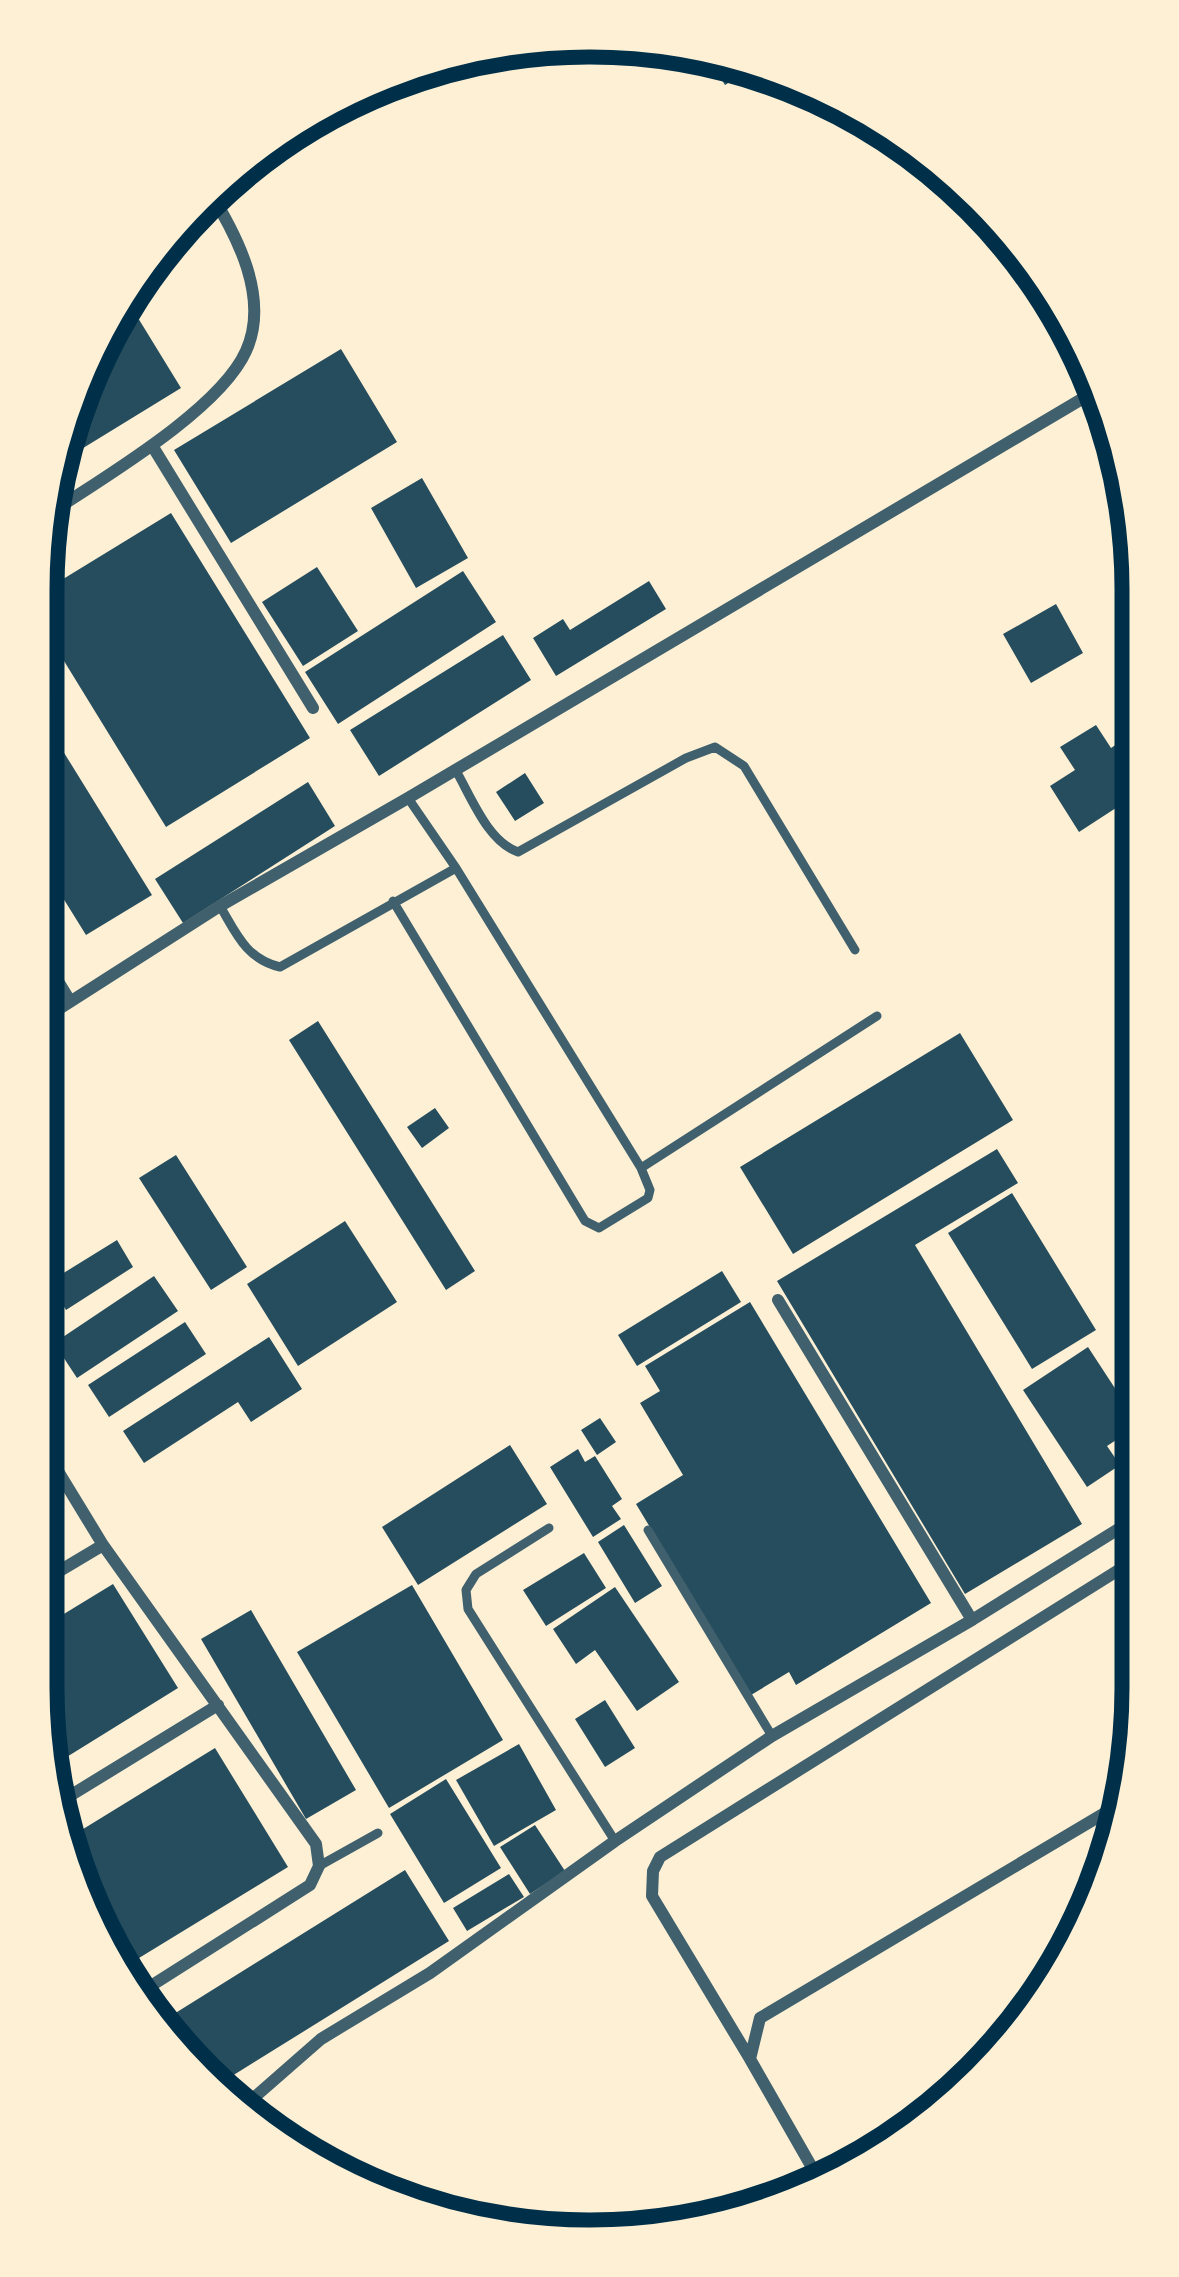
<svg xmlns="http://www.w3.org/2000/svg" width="1179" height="2277" viewBox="0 0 1179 2277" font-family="Barlow,sans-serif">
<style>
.building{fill:#264d5e}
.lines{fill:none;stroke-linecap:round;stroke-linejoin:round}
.service{stroke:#3f606c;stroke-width:9}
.minor{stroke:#3f606c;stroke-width:12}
.rim{fill:none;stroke:#003049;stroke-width:15}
</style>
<rect width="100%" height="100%" fill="#fdf0d5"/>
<!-- building -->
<path class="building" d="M709,59L710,60L749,70L725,85Z
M127,300L181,388L62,461L93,344Z
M341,349L397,442L231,543L174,450Z
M422,478L468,558L416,588L371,508Z
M171,513L310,738L166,827L37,617V595Z
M317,567L358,631L303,666L262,602Z
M463,571L496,622L338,724L305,672Z
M649,581L666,609L556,676L533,638L563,619L570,630Z
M1056,604L1083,653L1031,683L1003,634Z
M503,635L531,680L379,776L350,730Z
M37,709L152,895L86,935L37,856Z
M1096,725L1111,748L1117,744L1139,778V793L1079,832L1050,786L1075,770L1060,747Z
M525,773L544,803L515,821L496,792Z
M308,782L335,826L183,923L155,879Z
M318,1021L475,1271L446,1290L289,1040Z
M960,1033L1013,1120L793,1254L740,1167Z
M435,1108L449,1128L422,1148L407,1127Z
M997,1149L1018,1183L915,1245L1082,1524L965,1594L777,1281Z
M176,1155L247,1267L211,1290L139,1178Z
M1012,1193L1096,1330L1032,1369L948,1233Z
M345,1221L397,1302L298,1366L247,1284Z
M117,1240L133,1267L66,1310L49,1282Z
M722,1271L741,1302L637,1366L618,1335Z
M154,1276L178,1311L77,1378L54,1343Z
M750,1302L931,1603L796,1685L789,1672L751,1695L636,1504L683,1475L640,1403L660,1391L645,1366Z
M185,1322L206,1354L109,1417L88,1385Z
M269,1337L302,1389L251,1422L238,1402L144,1463L123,1431Z
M1088,1347L1139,1425L1107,1446L1120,1465L1087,1487L1023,1390Z
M600,1418L616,1442L597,1455L581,1430Z
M510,1445L547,1504L418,1585L382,1527Z
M578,1449L585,1462L595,1456L622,1499L612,1506L621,1519L593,1537L550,1467Z
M36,1496L59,1535L36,1549Z
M624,1525L662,1586L635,1603L598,1542Z
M584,1553L606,1588L546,1626L523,1590Z
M113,1584L178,1688L49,1768L36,1688V1631Z
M412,1585L503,1740L389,1808L297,1652Z
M615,1587L679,1682L637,1711L595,1650L576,1664L553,1629Z
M251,1610L356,1790L306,1819L201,1639Z
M605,1700L635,1748L605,1767L575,1719Z
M519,1744L556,1810L494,1846L456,1780Z
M215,1748L288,1867L121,1969L66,1866L62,1842Z
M446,1779L501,1868L444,1903L390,1814Z
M535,1825L565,1871L530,1894L500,1847Z
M405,1870L449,1941L216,2086L153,2027Z
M509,1874L524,1897L467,1931L453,1908Z"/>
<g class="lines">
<!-- service -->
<path class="service" d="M455,769C471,796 487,841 518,852L686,758L715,747L744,766L855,950
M393,901L585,1221L599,1228L648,1198L650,1190L641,1168L456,868L408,798
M220,906C236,933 246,959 280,967L456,868
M641,1168L877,1016
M549,1528L476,1574L466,1590L468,1609L615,1841
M648,1530L772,1736
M319,1866L378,1833"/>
<!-- minor -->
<path class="minor" d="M153,447L313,708
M61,506C113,472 221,407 246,351C270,298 237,236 210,192
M37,947L70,1001
M37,1023L220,906L408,798L1092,393
M778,1300L972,1620
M36,1435L103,1545L316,1844L319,1866L310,1885L135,1996
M36,1585L103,1545
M55,1805L218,1705
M750,2059L652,1896L653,1871L660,1857L1141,1556
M241,2109L321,2039L430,1973L615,1841L772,1736L972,1620L1141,1515
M822,2185L750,2059L760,2018L1120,1804"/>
</g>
<!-- crop -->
<path d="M0 0H1179V2277H0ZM589 57H590A532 532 0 0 1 1122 589V1688A532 532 0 0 1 590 2220H589A532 532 0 0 1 57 1688V589A532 532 0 0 1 589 57Z" fill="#fdf0d5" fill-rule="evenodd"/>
<path class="rim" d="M589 57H590A532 532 0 0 1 1122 589V1688A532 532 0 0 1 590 2220H589A532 532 0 0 1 57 1688V589A532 532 0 0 1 589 57Z"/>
</svg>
